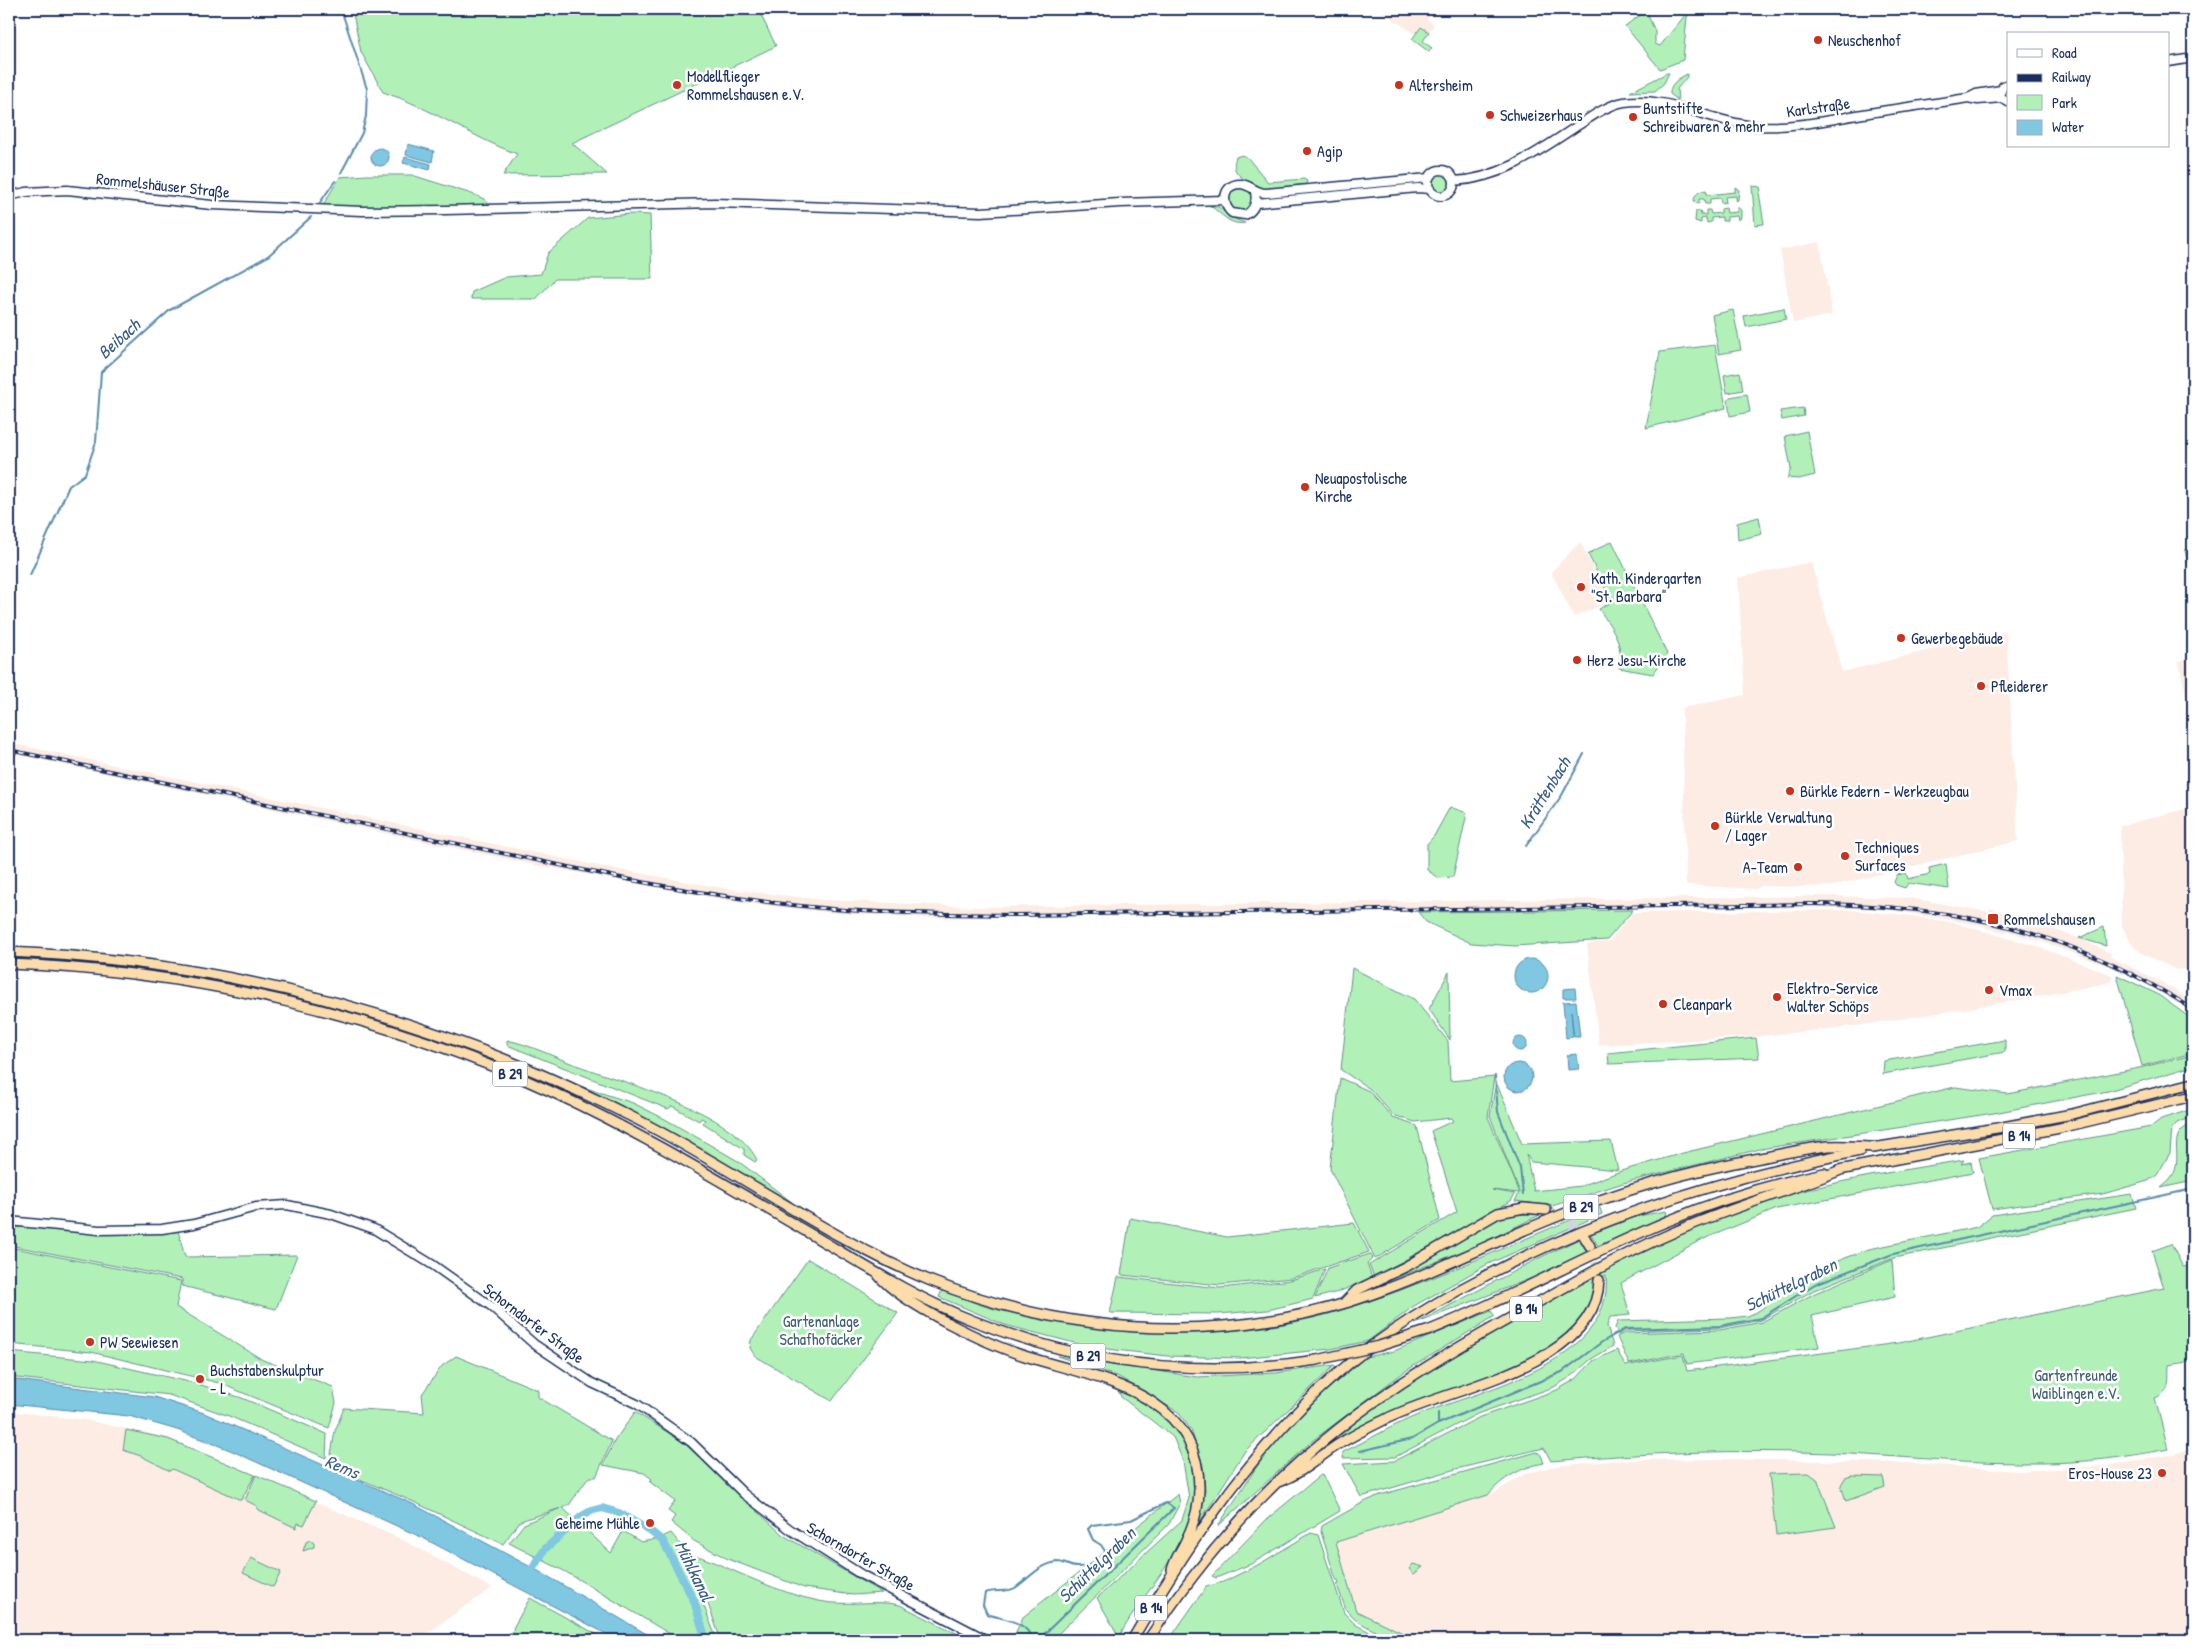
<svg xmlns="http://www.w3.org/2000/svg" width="2202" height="1649" viewBox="0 0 2202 1649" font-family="'Patrick Hand',sans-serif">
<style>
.built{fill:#fcece4}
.green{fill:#b1f1b8;stroke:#66908b}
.water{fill:#80c7e1;stroke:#588aad}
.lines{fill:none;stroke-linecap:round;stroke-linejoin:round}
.stream{stroke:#588aad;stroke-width:2}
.canal{stroke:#80c7e1;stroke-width:8}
.trunk-tunnel{stroke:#d1d5df;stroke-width:9;stroke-dasharray:9 4.5;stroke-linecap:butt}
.secondary-casing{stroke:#1b2f5e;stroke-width:11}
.trunk-casing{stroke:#1b2f5e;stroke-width:12}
.secondary{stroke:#fff;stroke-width:8}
.trunk{stroke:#fddcac;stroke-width:9}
.rail-casing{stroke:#1b2f5e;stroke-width:4}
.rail{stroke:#fff;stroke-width:2;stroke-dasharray:5.5;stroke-linecap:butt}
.trunk-bridge-casing{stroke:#1b2f5e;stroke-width:12;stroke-linecap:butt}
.trunk-bridge{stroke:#fddcac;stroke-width:9}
.poi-dot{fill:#c8321e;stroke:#fff;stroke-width:2}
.labels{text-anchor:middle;stroke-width:5;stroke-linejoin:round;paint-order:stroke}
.shield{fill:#fff;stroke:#5f6d8e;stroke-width:1}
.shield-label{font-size:15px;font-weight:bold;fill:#1b2f5e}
.poi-label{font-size:16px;fill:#1b2f5e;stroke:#fff;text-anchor:start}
.street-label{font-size:16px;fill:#1b2f5e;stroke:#fff}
.park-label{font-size:16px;fill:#406074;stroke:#fff}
.water-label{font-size:18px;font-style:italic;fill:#395d85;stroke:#fff}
</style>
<rect width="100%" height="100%" fill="#fff"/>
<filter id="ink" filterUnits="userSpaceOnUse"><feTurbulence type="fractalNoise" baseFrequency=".02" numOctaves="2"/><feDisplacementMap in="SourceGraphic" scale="10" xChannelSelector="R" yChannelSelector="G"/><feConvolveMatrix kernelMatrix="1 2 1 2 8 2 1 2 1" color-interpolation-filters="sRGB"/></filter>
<g filter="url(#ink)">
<!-- built -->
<path class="built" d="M1378,9H1429L1433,12L1427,20L1434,24L1429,32L1421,27L1416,35Z
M1820,242L1832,315L1793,323L1780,250Z
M1580,542L1610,601L1574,617L1551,572Z
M1811,562L1842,672L2006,631L2018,841L1832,886L1798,887L1762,886L1755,889L1686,885L1682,708L1745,695L1738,578Z
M2193,658V722L2178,661Z
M9,743L599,866L728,889L824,900L979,907L1821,896L1910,898L1989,912L1990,908L2076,937L2111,953L2110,957L2160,981L2193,1002V1013L2148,985L2121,971L2051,945L2007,931L2006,933L1986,928V926L1894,911V909L1754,907L928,918L831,913L742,903L530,864L9,753Z
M2193,807V968L2177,970L2141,953L2131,942L2122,926L2120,826Z
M1848,910L1905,915L1955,923L2036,946L2112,975V982L2025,999L1856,1026L1751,1037L1599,1045L1587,944L1610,941L1632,913Z
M9,1411L85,1420L169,1438L401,1539L492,1588L417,1640H9Z
M2193,1448V1640H1418L1356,1611L1336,1542L1494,1493L1525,1474L1555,1466L1622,1460L1720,1459L1912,1463L2017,1471L2106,1466L2170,1455Z"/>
<!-- green -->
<path class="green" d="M352,9H758L776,46L572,143L607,174L503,175L517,154C471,137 430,107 383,92L361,52Z
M1690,9H1694L1687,17L1683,60L1660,69L1625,26L1646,11L1655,31V44L1660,46Z
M1421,27L1429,32L1423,41L1432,48L1429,52L1412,39Z
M1667,73H1669L1664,83L1655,91L1630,92Z
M1687,74V77L1677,89L1678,100L1670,94C1669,84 1679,78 1687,74Z
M1242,155L1247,157L1268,182L1304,179L1307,181L1306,184L1263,190C1258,188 1254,184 1249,182C1238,176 1231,170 1236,157Z
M1432 183a9 9 0 1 1 18 0a9 9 0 1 1-18 0Z
M367,175H412L475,195L484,199L492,209L320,210L340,177Z
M1415,183V187L1269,199L1268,196Z
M1752,186L1760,187L1761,191L1759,192L1764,224L1755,225Z
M1228 199a12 12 0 1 1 24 0a12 12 0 1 1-24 0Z
M1735,187L1739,190L1738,200L1736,201V196L1725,197L1726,202L1721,203L1720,198L1710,199V204H1705L1704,199H1699V204L1694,202C1694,194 1699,191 1706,190L1707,195L1735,192Z
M1210,206L1219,207L1230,217L1245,223C1229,226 1222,213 1210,206Z
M1737,207L1741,210V217L1738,220L1737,216L1727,217V221H1722V217L1711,218V222L1707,223L1706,218L1701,219V223L1695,221L1696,211H1700L1701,215H1706V210H1710L1711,214L1721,213V209L1726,208L1727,213L1737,212Z
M630,214L650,215L652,279H555L536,299H471L472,292L506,277L541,274L548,253L588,218Z
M1784,308L1786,319L1746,327L1744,316Z
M1733,310L1741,350L1719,354L1712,315Z
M1715,345L1726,408L1646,428L1660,352Z
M1740,372L1743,390L1727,393L1724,375Z
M1747,394L1750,412L1730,416L1728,400L1730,397Z
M1803,408L1804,416L1782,420L1780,411Z
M1807,431L1815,475L1799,479L1787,478L1791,469L1785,436Z
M1759,517L1762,534L1738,540L1737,523Z
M1612,541L1667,654L1653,674L1619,668C1623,640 1614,632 1599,609L1612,602L1588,554Z
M2193,548V564L2188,565L2185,550Z
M1450,807L1467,813L1453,877L1438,878L1427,870V844L1434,836Z
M1946,864L1949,889L1908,883L1905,888L1896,885L1894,882L1897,875L1906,873L1908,879L1930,874L1929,868Z
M1633,910L1607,940L1515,946L1471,943L1426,922L1418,912Z
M2104,927L2106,946L2079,938Z
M1352,968L1414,999L1448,1041L1450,1081L1494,1077L1488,1117L1520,1193L1490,1116L1496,1082L1522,1144L1611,1141L1618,1170L1531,1162L1526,1154L1534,1191L1581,1186L1621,1171L1683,1153L1955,1087L2008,1094L2139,1068L2193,1055V1066L2108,1091L1994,1113L1760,1149L1623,1183L1552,1206L1515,1201L1519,1193L1492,1190L1515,1194L1511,1201L1374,1277L1369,1265L1457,1212L1431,1131L1453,1121L1451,1118L1415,1122L1393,1115L1370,1089L1341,1070Z
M1449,972L1450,1040L1429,1009Z
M2117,975L2157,994L2193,1020V1053L2142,1066Z
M1756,1038L1759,1058L1609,1064L1608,1053Z
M507,1040C531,1045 556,1058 579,1066C628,1084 734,1112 757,1160L755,1162L744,1155V1149L703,1123L705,1120L701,1118L699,1121L672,1106L668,1109L507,1045Z
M2005,1040V1052L1883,1074L1884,1061Z
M1340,1078L1369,1091L1393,1118L1417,1126L1440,1220L1375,1259L1330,1169Z
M583,1087L633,1103L665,1119L738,1161L793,1203L671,1133Z
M2193,1109V1117L2177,1123L2172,1128L2170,1153L2157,1175L2148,1181L2103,1194L1992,1209L1979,1158L2151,1127L2161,1119Z
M2193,1124V1181L2161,1188C2164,1185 2170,1181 2172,1177C2185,1156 2164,1133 2193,1124Z
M1964,1160L1961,1164L1971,1162L1973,1172L1777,1209L1699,1241L1621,1283L1630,1315L1610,1317L1607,1326L1613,1346L1590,1360L1572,1376L1554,1387L1477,1414L1395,1457L1343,1458V1452C1368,1440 1393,1425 1418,1415C1480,1390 1615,1363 1606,1275L1596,1281C1594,1356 1469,1379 1414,1403C1387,1415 1360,1431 1333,1444C1371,1401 1431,1370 1481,1341C1567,1291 1653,1241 1747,1208C1817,1183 1891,1172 1964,1160Z
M2132,1194L2136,1208L1894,1258L1814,1290L1761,1320L1720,1328L1624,1331L1618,1335L1615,1328L1618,1321L1730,1318L1748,1316L1760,1310L1804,1277L1835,1262L1869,1249L1977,1227L1992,1215Z
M1600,1208L1602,1214L1488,1264L1414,1306L1368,1341L1331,1349L1240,1358L1167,1356L1090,1347L1005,1325L939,1297L942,1290C962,1297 982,1307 1003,1311C1108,1336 1227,1343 1332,1313C1425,1286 1511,1243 1600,1208Z
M1666,1211L1667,1215L1598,1246L1591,1234L1638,1216Z
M1542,1214L1482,1243L1377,1286L1505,1215Z
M1130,1218L1227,1237L1354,1223L1369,1252L1292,1278L1220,1285L1121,1275Z
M9,1227L178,1231L185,1257L297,1255L276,1309L182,1286V1279L9,1245Z
M1579,1239L1587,1252L1532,1278L1415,1324L1537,1259Z
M2171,1244L2183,1267L2193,1265V1361L2169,1365C2168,1381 2172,1391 2155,1398L2168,1449C2127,1457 2084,1463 2041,1463C1971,1464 1900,1456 1830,1453C1737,1449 1643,1453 1551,1461L1544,1448L1456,1469L1361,1497L1343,1464L1394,1461L1480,1417L1557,1390L1576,1379L1593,1361L1617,1350L1625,1366L1683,1355L1687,1371L1898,1343L2164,1288L2152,1251Z
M9,1247L181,1281L176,1307L263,1360L333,1387L336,1403L329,1428L219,1383L91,1352L9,1344Z
M1370,1254L1373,1258L1367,1264L1372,1278L1338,1292L1315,1298L1328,1268Z
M808,1259L898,1313L832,1401L755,1356L750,1348L751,1340Z
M1892,1260L1895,1297L1812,1316L1819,1347L1687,1364L1684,1353L1629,1364L1617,1337L1624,1333L1720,1330L1762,1322L1813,1294Z
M1325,1269L1313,1299L1268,1310L1218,1314L1110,1313L1118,1277L1220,1288L1291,1280Z
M1491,1311L1495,1316L1404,1372L1312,1441L1218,1526L1265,1454L1319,1397L1366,1357L1394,1351Z
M9,1352L93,1360L198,1384L242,1398L327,1434L326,1458L229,1416L169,1395L9,1377Z
M456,1356L538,1390V1397L612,1441L596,1477H589L569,1505L563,1508L611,1553L623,1531L641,1542L657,1539L671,1533L680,1544L717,1640H680L566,1572L509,1543L524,1524L561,1508L520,1521L503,1544L414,1502L329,1466L335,1431L344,1408L424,1413L422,1394L442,1366Z
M1057,1356L1197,1377L1275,1373L1335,1365L1245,1451L1197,1526L1205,1490L1203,1465L1191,1430L1178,1412L1119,1377Z
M1117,1387C1128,1393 1141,1397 1151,1404C1189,1428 1204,1485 1188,1526C1172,1566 1139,1599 1119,1637L1097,1598L1182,1520L1189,1498L1183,1461L1173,1437L1121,1397Z
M635,1412L683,1442L783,1535L882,1593L853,1595L804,1588L728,1559L694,1541L671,1522L675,1516L668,1511L675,1501L650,1482L652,1479L644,1473L603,1465L615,1440Z
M126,1430L168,1439L255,1475L241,1500L172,1469L170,1471L141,1456L123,1450Z
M1537,1452L1541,1455L1544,1463C1522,1467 1502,1478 1488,1495L1336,1542L1356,1611L1418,1640H1391L1359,1622L1346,1610L1337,1585L1339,1584L1338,1580H1336L1321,1532L1322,1526L1364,1502L1380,1495Z
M1809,1473L1817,1479L1836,1527L1776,1535L1769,1474Z
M1322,1474L1340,1511L1251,1564L1216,1578L1212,1576L1267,1519Z
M256,1475L316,1501L304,1525L298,1523L296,1528L257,1509V1506L245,1500Z
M1852,1476L1883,1477L1885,1487L1846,1501L1841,1485L1845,1478Z
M1178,1494L1180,1503L1169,1524L1052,1640H1012L1023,1617Z
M1311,1533L1318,1535L1344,1613L1356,1625L1386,1640H1169L1206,1587L1223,1582L1256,1566Z
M310,1540L314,1543V1547L303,1551L306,1542Z
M691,1557H701C739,1572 778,1593 819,1601C846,1607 874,1599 900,1605L970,1640H721Z
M251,1558L281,1572L273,1587L243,1573Z
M1413,1564L1423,1567L1414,1574L1409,1569Z
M530,1598L607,1640H500L514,1630L513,1628Z"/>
<!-- water -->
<path class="water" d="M408,144L434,151L432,162L406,155Z
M371 157a9 9 0 1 1 18 0a9 9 0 1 1-18 0Z
M405,157L431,164L430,170L403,163Z
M1514 976a17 17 0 1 1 34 0a17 17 0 1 1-34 0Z
M1575,988L1576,998H1563V989Z
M1576,1001L1580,1037H1574L1571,1011L1573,1037L1566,1038L1563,1002Z
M1513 1044a7 7 0 1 1 14 0a7 7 0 1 1-14 0Z
M1577,1054L1579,1069L1568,1070L1567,1055Z
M1504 1077a14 14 0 1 1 28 0a14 14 0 1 1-28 0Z
M9,1379L154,1397L204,1413L413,1504L542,1573L657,1640H618L423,1538L230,1450L177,1430L129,1416L9,1404Z"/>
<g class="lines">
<!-- stream -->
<path class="stream" d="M341,9L367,89L366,116L362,133L341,173
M319,204L335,181
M30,575L69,486L85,474L96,442L101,372L170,310L268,256L311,217
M1526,846L1562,795L1584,754
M1495,1076L1498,1112L1520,1168L1523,1195
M1438,1413V1423
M1360,1451L1412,1439L1438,1424L1562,1372L1602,1342L1625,1329L1720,1326L1761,1318L1815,1284L1893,1254L2193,1189
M1033,1640C1025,1620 1005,1620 987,1614L983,1605L985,1593C995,1589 1006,1593 1015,1588C1030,1578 1039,1564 1058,1562C1065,1562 1069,1567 1076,1567C1086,1568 1102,1561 1105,1551L1101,1545L1093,1540L1088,1529L1092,1525L1131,1520L1166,1503L1174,1508L1038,1640"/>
<!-- canal -->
<path class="canal" d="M528,1576L545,1549L582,1516L591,1511L602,1508L619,1513L650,1531L663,1541L694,1601L706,1640"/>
<!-- trunk-tunnel -->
<path class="trunk-tunnel" d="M1546,1210L1565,1218L1584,1236
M1592,1249L1597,1265L1599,1280"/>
<!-- secondary casing -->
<g class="secondary-casing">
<path id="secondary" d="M2168,62L2193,58
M2008,84L2003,86L2000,94L2002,98L2008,102
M1968,98L1976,94L2001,90
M1428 183a13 13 0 1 1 26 0a13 13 0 1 1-26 0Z
M1454,181C1501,179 1539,151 1577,126C1591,117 1607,105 1624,102C1669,95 1712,123 1757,126C1793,128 1828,120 1863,114C1898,108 1933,104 1968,98L1978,100L2002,98
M1255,192C1257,202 1255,210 1245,215L1232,213C1221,204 1223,184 1240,184C1250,184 1255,193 1266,193L1429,178
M9,196L26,192L67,190L212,205L362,211L446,210L715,203L981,212L1120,203L1224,200
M1256,203L1418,188L1430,189
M9,1221L99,1230L162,1229L194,1224L256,1207L287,1205L331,1214L374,1229L433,1265L491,1306L534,1344L592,1383L637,1404L691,1442L744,1494L791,1530L862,1575L987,1640"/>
</g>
<!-- trunk casing -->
<g class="trunk-casing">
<path id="trunk" d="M9,952C229,961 440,1019 636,1119C736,1170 827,1238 931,1281C984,1302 1038,1316 1094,1323C1179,1334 1268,1327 1349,1302C1419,1280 1484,1246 1551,1219C1618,1191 1688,1171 1760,1158C1782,1154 1806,1148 1828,1146C1845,1145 1862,1147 1878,1147
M9,964C194,971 381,1014 550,1091C644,1134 731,1188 819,1239C870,1269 920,1300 974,1321C1084,1365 1200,1378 1317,1360
M1873,1148L1997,1128L2072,1114L2193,1083
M1839,1170L2060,1128L2193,1096
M1584,1236L1590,1246
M879,1276C903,1305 991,1346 1028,1357C1099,1379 1200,1393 1199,1489C1199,1507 1194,1524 1186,1540C1181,1551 1175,1558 1172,1570
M1345,1302L1357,1290L1407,1266L1498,1213L1524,1208L1546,1210
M1430,1330C1511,1298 1587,1254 1668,1221C1718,1200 1771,1184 1824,1173
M1278,1482C1299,1475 1315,1460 1333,1448C1349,1437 1368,1428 1386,1419C1449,1387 1597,1367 1599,1280
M1132,1640C1184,1551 1243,1463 1318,1391C1367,1344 1427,1306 1487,1275C1606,1214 1730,1176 1860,1151
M1148,1640C1200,1560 1262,1489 1337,1430C1394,1384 1458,1347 1521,1312C1570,1284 1619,1256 1670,1234C1727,1208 1786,1193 1843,1169"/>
</g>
<!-- secondary -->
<use href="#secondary" class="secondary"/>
<!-- trunk -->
<use href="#trunk" class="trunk"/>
<!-- rail casing -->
<g class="rail-casing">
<path id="rail" d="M9,750L626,879C694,892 763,903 833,909C893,914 954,914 1015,915L1814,904C1958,905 2070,931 2193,1009"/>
</g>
<!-- rail -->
<use href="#rail" class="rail"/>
<!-- trunk-bridge casing -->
<g class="trunk-bridge-casing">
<path id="trunk-bridge" d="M1317,1360L1379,1346L1430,1330"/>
</g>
<!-- trunk-bridge -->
<use href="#trunk-bridge" class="trunk-bridge"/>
</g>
</g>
<!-- markers -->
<g class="poi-dot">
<circle cx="1818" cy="40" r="5"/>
<circle cx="677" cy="85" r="5"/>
<circle cx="1399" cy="85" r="5"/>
<circle cx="1490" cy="115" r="5"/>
<circle cx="1633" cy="117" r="5"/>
<circle cx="1307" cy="151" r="5"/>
<circle cx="1305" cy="487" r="5"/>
<circle cx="1581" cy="587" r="5"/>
<circle cx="1901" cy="638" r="5"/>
<circle cx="1577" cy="660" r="5"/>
<circle cx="1981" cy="686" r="5"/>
<circle cx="1790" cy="791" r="5"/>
<circle cx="1715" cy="826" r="5"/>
<circle cx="1845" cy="856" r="5"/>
<circle cx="1798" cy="867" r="5"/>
<rect x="1987" y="913" width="12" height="12" rx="2.5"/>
<circle cx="1989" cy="990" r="5"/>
<circle cx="1777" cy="997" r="5"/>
<circle cx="1663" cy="1004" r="5"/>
<circle cx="90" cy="1342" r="5"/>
<circle cx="200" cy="1379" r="5"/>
<circle cx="2162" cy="1473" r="5"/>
<circle cx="650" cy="1523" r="5"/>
</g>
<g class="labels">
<!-- shield labels -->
<g class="shield">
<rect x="492.5" y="1061.5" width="35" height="25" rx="4"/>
<rect x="2003" y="1123.5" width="32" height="25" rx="4"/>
<rect x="1563.5" y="1194.5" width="35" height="25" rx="4"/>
<rect x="1510" y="1296.5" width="32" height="25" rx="4"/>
<rect x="1070.5" y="1343.5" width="35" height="25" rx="4"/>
<rect x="1135" y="1595.5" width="32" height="25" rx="4"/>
</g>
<g class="shield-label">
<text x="510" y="1079">B 29</text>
<text x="2019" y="1141">B 14</text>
<text x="1581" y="1212">B 29</text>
<text x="1526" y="1314">B 14</text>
<text x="1088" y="1361">B 29</text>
<text x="1151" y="1613">B 14</text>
</g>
<!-- poi labels -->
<g class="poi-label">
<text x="1828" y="46">Neuschenhof</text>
<text x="687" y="82">Modellflieger<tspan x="687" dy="18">Rommelshausen e.V.</tspan></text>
<text x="1409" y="91">Altersheim</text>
<text x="1643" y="114">Buntstifte<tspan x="1643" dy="18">Schreibwaren &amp; mehr</tspan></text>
<text x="1500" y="121">Schweizerhaus</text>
<text x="1317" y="157">Agip</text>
<text x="1315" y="484">Neuapostolische<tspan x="1315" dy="18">Kirche</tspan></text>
<text x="1591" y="584">Kath. Kindergarten<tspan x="1591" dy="18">"St. Barbara"</tspan></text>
<text x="1911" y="644">Gewerbegebäude</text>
<text x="1587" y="666">Herz Jesu-Kirche</text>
<text x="1991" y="692">Pfleiderer</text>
<text x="1800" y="797">Bürkle Federn - Werkzeugbau</text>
<text x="1725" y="823">Bürkle Verwaltung<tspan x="1725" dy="18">/ Lager</tspan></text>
<text x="1855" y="853">Techniques<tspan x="1855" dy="18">Surfaces</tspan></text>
<text x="1788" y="873" text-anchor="end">A-Team</text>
<text x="2004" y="925">Rommelshausen</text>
<text x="1787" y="994">Elektro-Service<tspan x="1787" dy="18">Walter Schöps</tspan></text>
<text x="1999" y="996">Vmax</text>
<text x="1673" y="1010">Cleanpark</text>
<text x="100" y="1348">PW Seewiesen</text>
<text x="210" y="1376">Buchstabenskulptur<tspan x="210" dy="18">- L</tspan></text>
<text x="2152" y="1479" text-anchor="end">Eros-House 23</text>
<text x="640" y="1529" text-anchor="end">Geheime Mühle</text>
</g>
<!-- street labels -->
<g class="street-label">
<text transform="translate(1818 107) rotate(-8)" y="6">Karlstraße</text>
<text transform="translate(163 185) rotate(6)" y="6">Rommelshäuser Straße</text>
<text transform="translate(534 1323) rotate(37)" y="6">Schorndorfer Straße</text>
<text transform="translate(861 1556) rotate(30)" y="6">Schorndorfer Straße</text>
</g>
<!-- park labels -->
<g class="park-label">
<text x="821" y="1327">Gartenanlage<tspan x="821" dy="18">Schafhofäcker</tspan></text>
<text x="2076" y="1381">Gartenfreunde<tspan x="2076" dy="18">Waiblingen e.V.</tspan></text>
</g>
<!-- water labels -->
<g class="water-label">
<text transform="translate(119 339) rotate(-42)" y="6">Beibach</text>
<text transform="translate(1545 793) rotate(-58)" y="6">Krättenbach</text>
<text transform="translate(1791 1285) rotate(-26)" y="6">Schüttelgraben</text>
<text transform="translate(342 1467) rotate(23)" y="6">Rems</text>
<text transform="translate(1097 1565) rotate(-44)" y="6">Schüttelgraben</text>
<text transform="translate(694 1571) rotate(64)" y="6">Mühlkanal</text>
</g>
</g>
<!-- margin -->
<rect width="2202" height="1649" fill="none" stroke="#fff" stroke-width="30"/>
<rect x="15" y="15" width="2172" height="1619" fill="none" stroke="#1b2f5e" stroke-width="2" filter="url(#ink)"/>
<!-- legend -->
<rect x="2007" y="32" width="162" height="115" fill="#ffffff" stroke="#a4acbf"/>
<rect x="2017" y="49" width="25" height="8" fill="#ffffff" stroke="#a4acbf"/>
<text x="2052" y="58" font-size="15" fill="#1b2f5e">Road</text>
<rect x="2017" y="74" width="25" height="8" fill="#1b2f5e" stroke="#a4acbf"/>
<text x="2052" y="82" font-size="15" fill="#1b2f5e">Railway</text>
<rect x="2017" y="95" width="25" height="15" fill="#b1f1b8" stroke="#a4acbf"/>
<text x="2052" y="108" font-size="15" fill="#1b2f5e">Park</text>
<rect x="2017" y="120" width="25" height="15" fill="#80c7e1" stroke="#a4acbf"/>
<text x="2052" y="132" font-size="15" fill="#1b2f5e">Water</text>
</svg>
